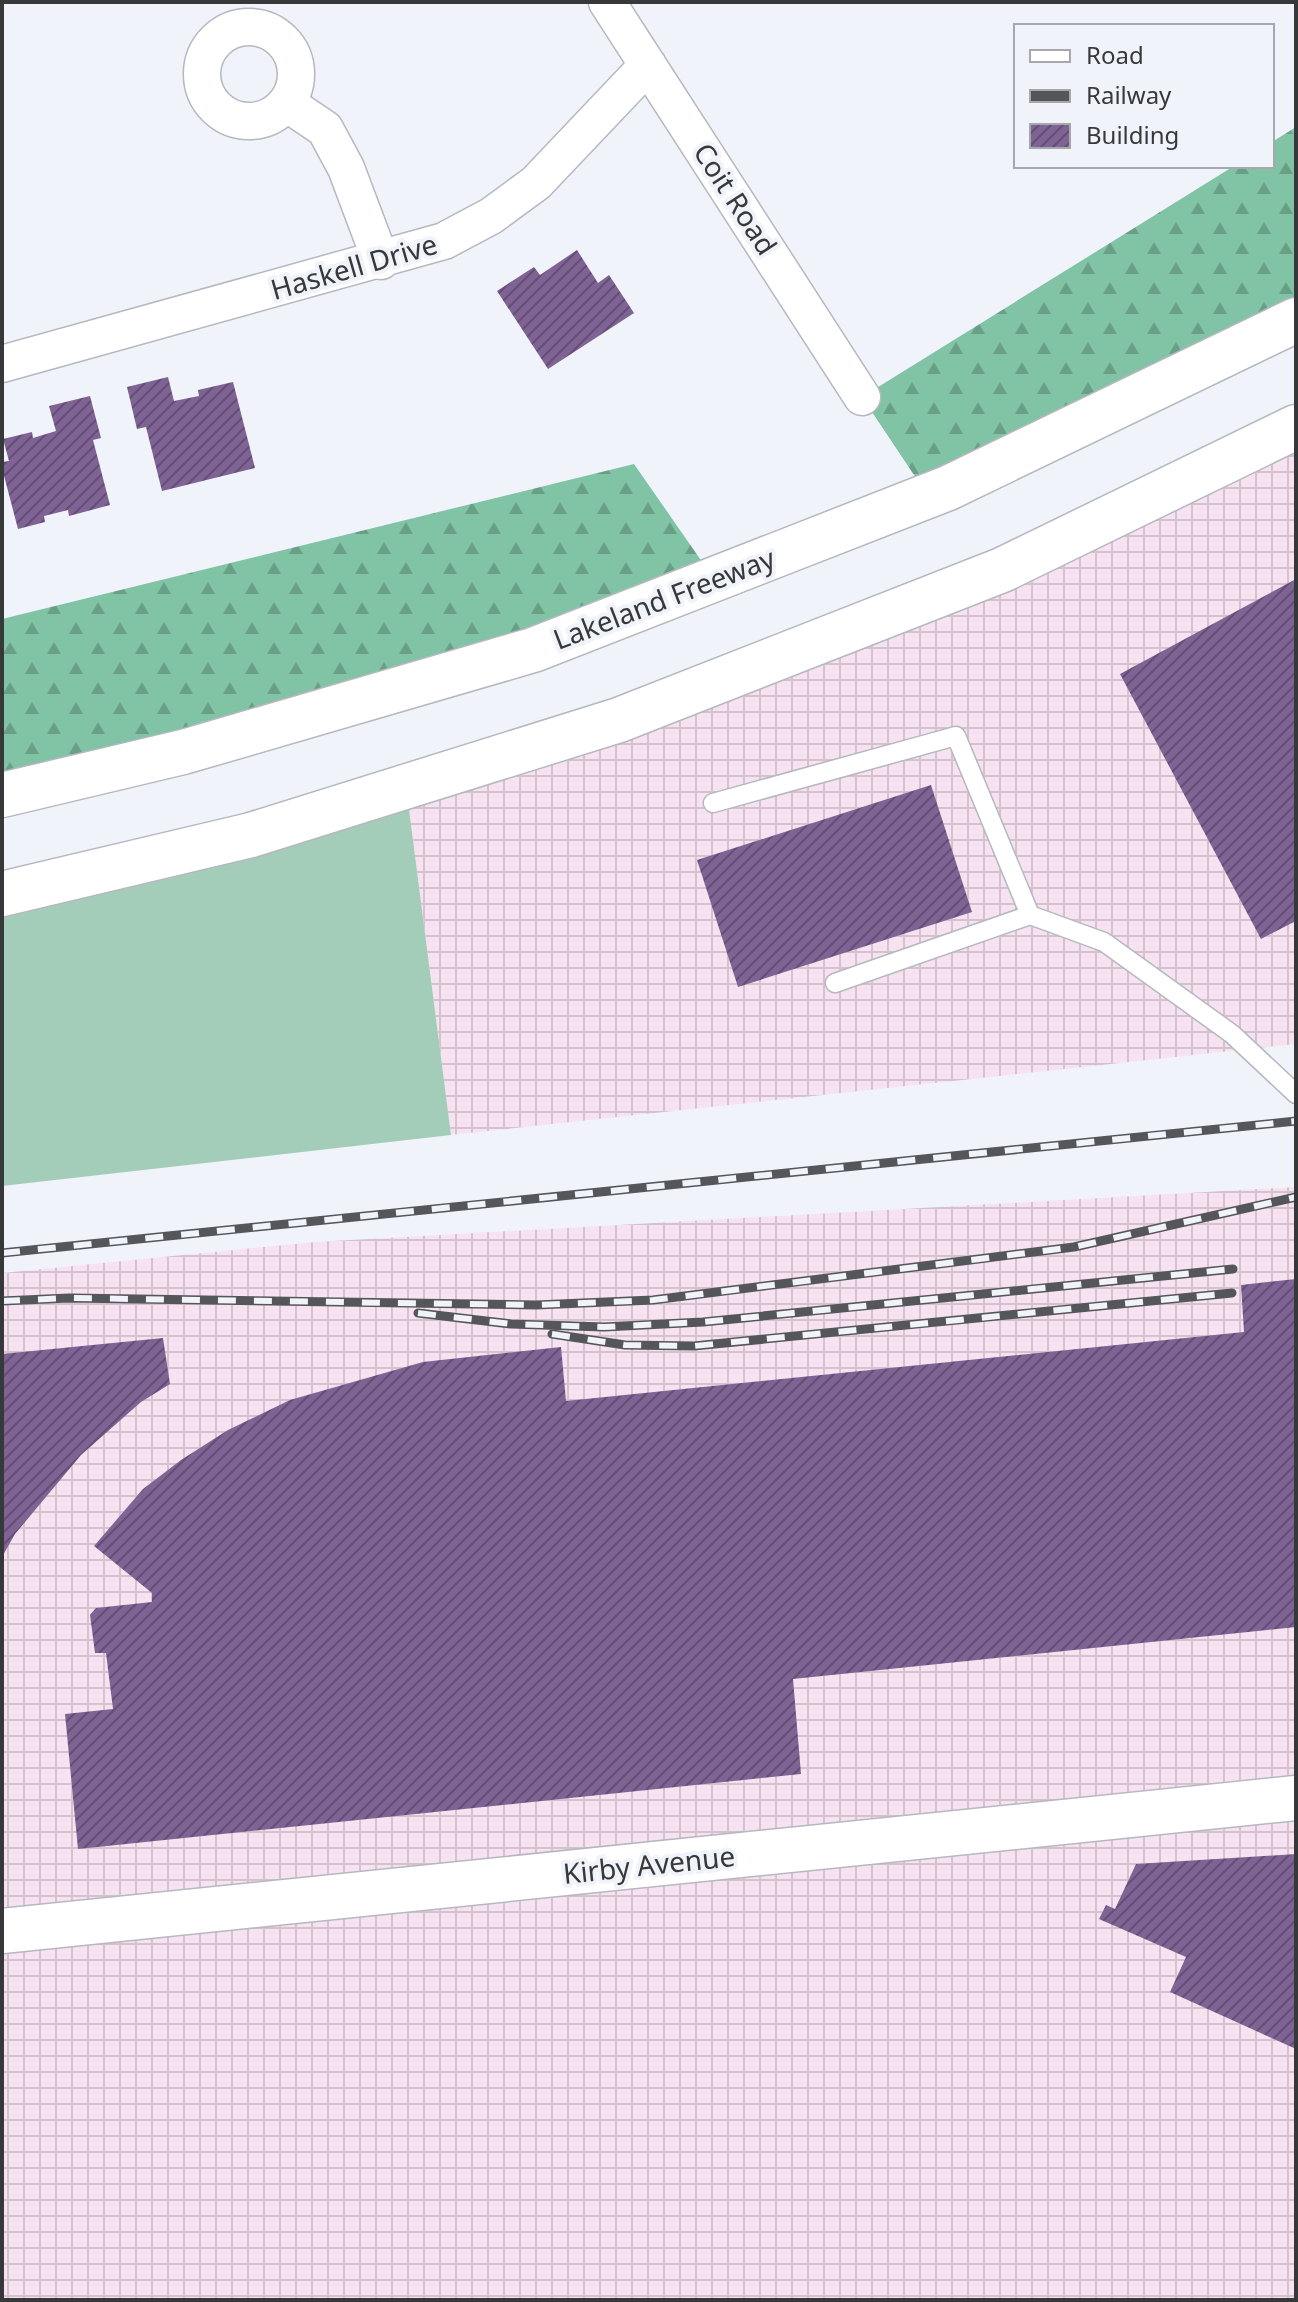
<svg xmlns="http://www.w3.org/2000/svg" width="1298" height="2302" viewBox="0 0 1298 2302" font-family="'Noto Sans',sans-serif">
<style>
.industrial{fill:url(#industrial-grid)}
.grass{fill:#a4cdb9}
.forest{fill:url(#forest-firs)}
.building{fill:url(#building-hatch)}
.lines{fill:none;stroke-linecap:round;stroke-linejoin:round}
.service-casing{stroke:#b5b8bf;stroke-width:21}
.minor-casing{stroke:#b5b8bf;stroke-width:39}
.tertiary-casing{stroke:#b5b8bf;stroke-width:47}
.motorway-casing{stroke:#b5b8bf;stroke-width:47}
.service{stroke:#fff;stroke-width:18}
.minor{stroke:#fff;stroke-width:36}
.tertiary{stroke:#fff;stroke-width:44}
.motorway{stroke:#fff;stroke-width:44}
.rail-casing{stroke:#555659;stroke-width:9}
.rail{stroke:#f0f3fa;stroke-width:6;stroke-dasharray:18;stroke-linecap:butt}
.labels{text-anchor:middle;stroke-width:8;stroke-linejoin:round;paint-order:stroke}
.street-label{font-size:28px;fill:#37383a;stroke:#f0f3fa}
</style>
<defs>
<pattern id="industrial-grid" width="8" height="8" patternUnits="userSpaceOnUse" patternTransform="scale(2)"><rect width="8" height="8" fill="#f7e2f1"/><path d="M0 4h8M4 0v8" fill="none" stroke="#d4c3cf"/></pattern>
<pattern id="forest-firs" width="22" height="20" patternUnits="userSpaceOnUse" patternTransform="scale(2)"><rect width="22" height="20" fill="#80c3a5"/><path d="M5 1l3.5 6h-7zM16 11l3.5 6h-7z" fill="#6a9f87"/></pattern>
<pattern id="building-hatch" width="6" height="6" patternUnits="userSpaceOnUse" patternTransform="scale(2)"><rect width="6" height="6" fill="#806395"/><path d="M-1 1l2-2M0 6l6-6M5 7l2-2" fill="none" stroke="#644e74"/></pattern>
</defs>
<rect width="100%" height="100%" fill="#f0f3fa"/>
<!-- industrial -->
<path class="industrial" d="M1296,427V1044L451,1135L406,786L619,720Z
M1296,1187V2300H2V1273L315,1242Z"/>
<!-- grass -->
<path class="grass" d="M406,786L451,1135L2,1186V894Z"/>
<!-- forest -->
<path class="forest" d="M1296,127V320L928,496L862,397L1234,166H1272V142Z
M634,464L714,579L2,795V619Z"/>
<!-- building -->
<path class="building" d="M577,250L598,283L609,275L634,313L548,369L497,291L534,267L540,275Z
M168,377L174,401L199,396L198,390L233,382L255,468L162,491L146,427L137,429L127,387Z
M90,396L101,438L93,440L110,505L69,516L68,510L44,516L45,522L18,529L2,468V462L9,461L3,439L32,432L33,438L56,431L49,406Z
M1296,579V921L1261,939L1120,674Z
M931,785L972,912L738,987L697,860Z
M1296,1279V1627L793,1679L801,1774L78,1849L65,1714L113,1709L106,1653H95L90,1615L96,1608L152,1602V1593L94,1546L143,1489L181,1460L228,1430L290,1400L423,1362L561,1347L566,1401L1244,1332L1241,1285Z
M163,1338L170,1384L141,1402L81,1455L15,1534L2,1557V1354Z
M1296,1854V2049L1170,1992L1186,1957L1099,1919L1106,1905L1115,1909L1136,1864Z"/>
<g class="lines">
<!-- service casing -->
<g class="service-casing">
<path id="service" d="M713,803L956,736L1030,915L1104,942L1232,1034L1296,1094
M835,983L1030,915"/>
</g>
<!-- minor casing -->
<g class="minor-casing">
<path id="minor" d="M607,2L862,397
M202 74a47 47 0 1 1 94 0a47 47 0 1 1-94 0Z
M288,104L325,129L346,168L381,261
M2,364L444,241L491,216L536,183L648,65"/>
</g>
<!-- tertiary casing -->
<g class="tertiary-casing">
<path id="tertiary" d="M2,1931L1296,1798"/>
</g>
<!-- motorway casing -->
<g class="motorway-casing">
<path id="motorway" d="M2,795L183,752L533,650L948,488L1296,320
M2,894L251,835L619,720L1002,570L1296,427"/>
</g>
<!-- service -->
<use href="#service" class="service"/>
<!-- minor -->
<use href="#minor" class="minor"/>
<!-- tertiary -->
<use href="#tertiary" class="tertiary"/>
<!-- motorway -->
<use href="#motorway" class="motorway"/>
<!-- rail casing -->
<g class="rail-casing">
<path id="rail" d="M2,1253L1296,1121
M2,1301L69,1298L536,1305L653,1300L1074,1247L1296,1197
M418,1313L511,1324L604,1327L703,1322L1233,1269
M552,1334L625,1345L694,1346L1232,1293"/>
</g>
<!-- rail -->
<use href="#rail" class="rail"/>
</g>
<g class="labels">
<!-- street labels -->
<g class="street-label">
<text transform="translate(735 199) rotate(57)" y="10">Coit Road</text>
<text transform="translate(354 267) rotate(-16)" y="10">Haskell Drive</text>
<text transform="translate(664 599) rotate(-21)" y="10">Lakeland Freeway</text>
<text transform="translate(649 1865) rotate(-6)" y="10">Kirby Avenue</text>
</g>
</g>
<!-- border -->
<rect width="1298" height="2302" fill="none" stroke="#37383a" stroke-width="8"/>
<!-- legend -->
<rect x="1014" y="24" width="260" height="144" fill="#f0f3fa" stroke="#a6a8ad" stroke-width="2"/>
<rect x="1030" y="50" width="40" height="12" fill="#ffffff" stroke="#a6a8ad" stroke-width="2"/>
<text x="1086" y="64" font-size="24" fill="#37383a">Road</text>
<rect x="1030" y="90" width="40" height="12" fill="#555659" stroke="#a6a8ad" stroke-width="2"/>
<text x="1086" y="104" font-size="24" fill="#37383a">Railway</text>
<rect x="1030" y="124" width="40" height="24" fill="url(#building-hatch)" stroke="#a6a8ad" stroke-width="2"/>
<text x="1086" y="144" font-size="24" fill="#37383a">Building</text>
</svg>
